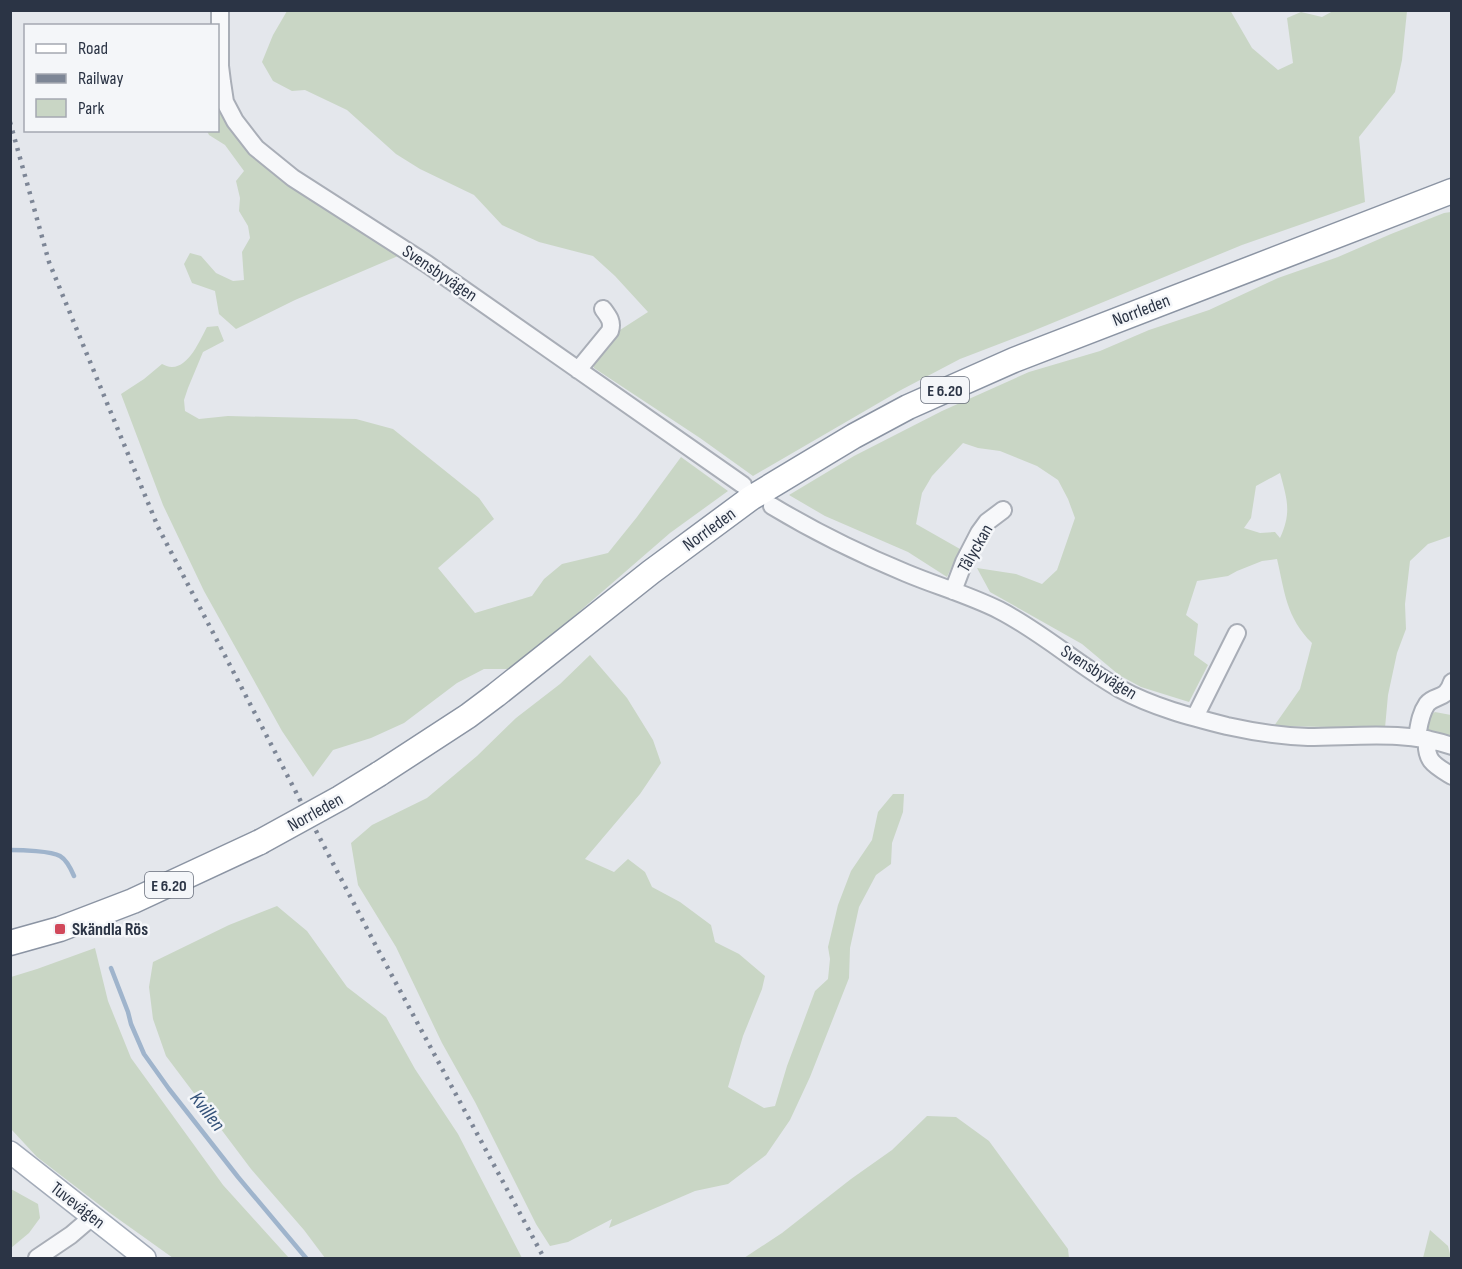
<svg xmlns="http://www.w3.org/2000/svg" width="1462" height="1269" viewBox="0 0 1462 1269" font-family="'Sofia Sans Condensed',sans-serif">
<style>
.green{fill:#c9d6c5;fill-rule:evenodd}
.lines{fill:none;stroke-linecap:round;stroke-linejoin:round}
.stream{stroke:#9fb4cc;stroke-width:4.5}
.minor-casing{stroke:#a9aeb7;stroke-width:20}
.major-casing{stroke:#a3abb8;stroke-width:24}
.highway-casing{stroke:#8b94a3;stroke-width:27}
.minor{stroke:#f7f8fa;stroke-width:16}
.major{stroke:#fff;stroke-width:21}
.highway{stroke:#fff;stroke-width:24}
.rail{stroke:#7d8696;stroke-width:4.5;stroke-dasharray:3 6;stroke-linecap:butt}
.highway-bridge-casing{stroke:#8b94a3;stroke-width:27;stroke-linecap:butt}
.highway-bridge{stroke:#fff;stroke-width:24}
.poi-dot{fill:#d1495b;stroke:#f4f6f9;stroke-width:2}
.labels{text-anchor:middle;stroke-width:5;stroke-linejoin:round;paint-order:stroke}
.shield{fill:#f4f6f9;stroke:#676e7b;stroke-width:1.5}
.shield-label{font-size:16px;font-weight:bold;fill:#2b3445}
.street-label{font-size:18px;fill:#2b3445;stroke:#f4f6f9}
.poi-label{font-size:18px;font-weight:bold;fill:#2b3445;stroke:#f4f6f9;text-anchor:start}
.water-label{font-size:20px;font-style:italic;fill:#34527a;stroke:#f4f6f9}
</style>
<rect width="100%" height="100%" fill="#e4e7ec"/>
<!-- green -->
<path class="green" d="M1230,10L1252,48L1278,70L1293,63L1287,18L1301,12L1322,17L1333,11H1407L1402,60L1395,92L1359,137L1365,202L1242,245L1028,333L960,359L901,390L753,476L700,438L594,368L591,353L620,330L648,312L615,276L593,256L539,242L502,225L474,195L420,169L396,154L347,110L305,90L292,91L273,81L262,62L273,35L287,11Z
M218,98L305,194L398,256L295,300L236,329L219,314L215,291L192,283L184,264L190,253L201,256L216,273L233,281L244,280L242,252L250,238L248,226L239,211L240,198L236,181L244,171L225,145L209,135L207,131L218,130Z
M1451,212V536L1428,544L1410,561L1405,604L1406,629L1397,653L1388,695L1385,728L1274,726L1300,689L1312,643C1286,617 1285,593 1277,559L1262,561L1237,571L1228,576L1197,581L1186,615L1198,624L1194,655L1208,665L1189,702L1141,687L1119,675L1082,644L990,592L977,568L1016,574L1042,584L1057,570L1075,518L1068,499L1058,480L1037,466L1000,451L978,448L963,443L932,476L922,493L916,524L960,549L947,577L908,552L825,516L789,495L854,456L942,411L1029,372L1100,351L1149,330L1209,310L1278,278L1338,257L1391,234L1444,213ZM1280,473C1287,499 1292,512 1280,538L1275,532L1260,533L1244,528L1251,518L1256,486Z
M218,326L224,341L203,352L188,388L184,400L185,411L199,419L228,416L356,419L393,429L479,498L494,519L438,568L475,613L532,596L544,579L562,564L608,553L637,517L681,457L728,491L670,533L550,637L508,669H484L457,683L404,723L371,738L333,750L313,777L282,731L204,591L163,505L121,394L144,379L162,364C165,365 168,367 172,367C189,367 200,340 207,327Z
M590,655L627,698L653,740L661,763L640,794L585,859L614,872L628,859L645,872L652,887L680,902L711,925L715,942L739,954L765,976L762,989L743,1036L728,1087L764,1108L775,1106L787,1066L815,991L828,979L830,959L828,947L838,905L851,871L872,840L878,812L893,794H904L903,812L892,843L891,864L876,875L859,907L850,948L849,978L810,1077L790,1120L766,1155L728,1184L695,1191L609,1228L612,1219L568,1242L550,1246L536,1224L475,1102L442,1043L396,947L358,885L351,843L372,825L427,798L477,756L516,718L560,684Z
M1435,712L1451,715V737L1428,731L1427,725L1429,716Z
M277,906L307,931L347,987L386,1017L415,1069L458,1134L522,1258H325L304,1230L251,1169L166,1056L153,1019L149,987L153,962L229,925Z
M95,948L108,1001L131,1058L223,1185L289,1258H173L110,1213L37,1157L11,1129V977L37,969Z
M927,1116L956,1117L989,1141L1068,1249L1069,1258H744L782,1233L851,1179L892,1150Z
M11,1189L38,1204L40,1218L29,1233L11,1248Z
M1430,1230L1448,1246L1451,1258H1423Z"/>
<g class="lines">
<!-- stream -->
<path class="stream" d="M10,850C22,850 51,851 60,856C67,860 71,869 74,876
M111,968L128,1012L131,1024L144,1054L169,1089L238,1177L306,1258"/>
<!-- minor casing -->
<g class="minor-casing">
<path id="minor" d="M220,10V66L222,82L225,102L235,121L256,148L293,178L427,264L743,485
M578,370L610,331C613,322 609,317 603,309
M772,506C815,532 860,554 906,573C937,586 969,595 999,610C1042,632 1078,665 1120,689C1153,707 1191,717 1227,726C1254,732 1280,736 1308,737C1356,737 1405,730 1452,746
M953,591L964,562L979,533L987,522L1003,510
M1195,717L1237,633
M1417,737C1419,726 1420,714 1427,704C1435,694 1446,701 1452,682
M1427,739C1425,761 1434,765 1452,776
M37,1258L71,1235L92,1217"/>
</g>
<!-- major casing -->
<g class="major-casing">
<path id="major" d="M10,1152L145,1258"/>
</g>
<!-- highway casing -->
<g class="highway-casing">
<path id="highway" d="M379,774L468,716L496,695L651,572L751,498L854,436L908,407L1014,360L1452,191
M10,943L60,929L133,901L260,842"/>
</g>
<!-- minor -->
<use href="#minor" class="minor"/>
<!-- major -->
<use href="#major" class="major"/>
<!-- highway -->
<use href="#highway" class="highway"/>
<!-- rail -->
<path class="rail" d="M10,122L49,262L158,527L376,946L544,1258"/>
<!-- highway-bridge casing -->
<g class="highway-bridge-casing">
<path id="highway-bridge" d="M260,842L340,798L379,774"/>
</g>
<!-- highway-bridge -->
<use href="#highway-bridge" class="highway-bridge"/>
</g>
<!-- markers -->
<rect class="poi-dot" x="54" y="923" width="12" height="12" rx="3"/>
<g class="labels">
<!-- shield labels -->
<g class="shield">
<rect x="921" y="377" width="48" height="26" rx="4.5"/>
<rect x="145" y="872" width="48" height="26" rx="4.5"/>
</g>
<g class="shield-label">
<text x="945" y="396">E 6.20</text>
<text x="169" y="891">E 6.20</text>
</g>
<!-- street labels -->
<g class="street-label">
<text transform="translate(440 273) rotate(34)" y="6">Svensbyvägen</text>
<text transform="translate(1141 310) rotate(-21)" y="6">Norrleden</text>
<text transform="translate(709 529) rotate(-36)" y="6">Norrleden</text>
<text transform="translate(975 548) rotate(-60)" y="6">Tålyckan</text>
<text transform="translate(1099 672) rotate(32)" y="6">Svensbyvägen</text>
<text transform="translate(315 812) rotate(-29)" y="6">Norrleden</text>
<text transform="translate(78 1205) rotate(38)" y="6">Tuvevägen</text>
</g>
<!-- poi labels -->
<g class="poi-label">
<text x="72" y="935">Skändla Rös</text>
</g>
<!-- water labels -->
<g class="water-label">
<text transform="translate(208 1111) rotate(52)" y="7">Kvillen</text>
</g>
</g>
<!-- border -->
<rect width="1462" height="1269" fill="none" stroke="#2b3445" stroke-width="24"/>
<!-- legend -->
<rect x="24" y="24" width="195" height="108" fill="#f4f6f9" stroke="#a4a8b1" stroke-width="1.5"/>
<rect x="36" y="44" width="30" height="9" fill="#ffffff" stroke="#a4a8b1" stroke-width="1.5"/>
<text x="78" y="54" font-size="18" fill="#2b3445">Road</text>
<rect x="36" y="74" width="30" height="9" fill="#7d8696" stroke="#a4a8b1" stroke-width="1.5"/>
<text x="78" y="84" font-size="18" fill="#2b3445">Railway</text>
<rect x="36" y="99" width="30" height="18" fill="#c9d6c5" stroke="#a4a8b1" stroke-width="1.5"/>
<text x="78" y="114" font-size="18" fill="#2b3445">Park</text>
</svg>
